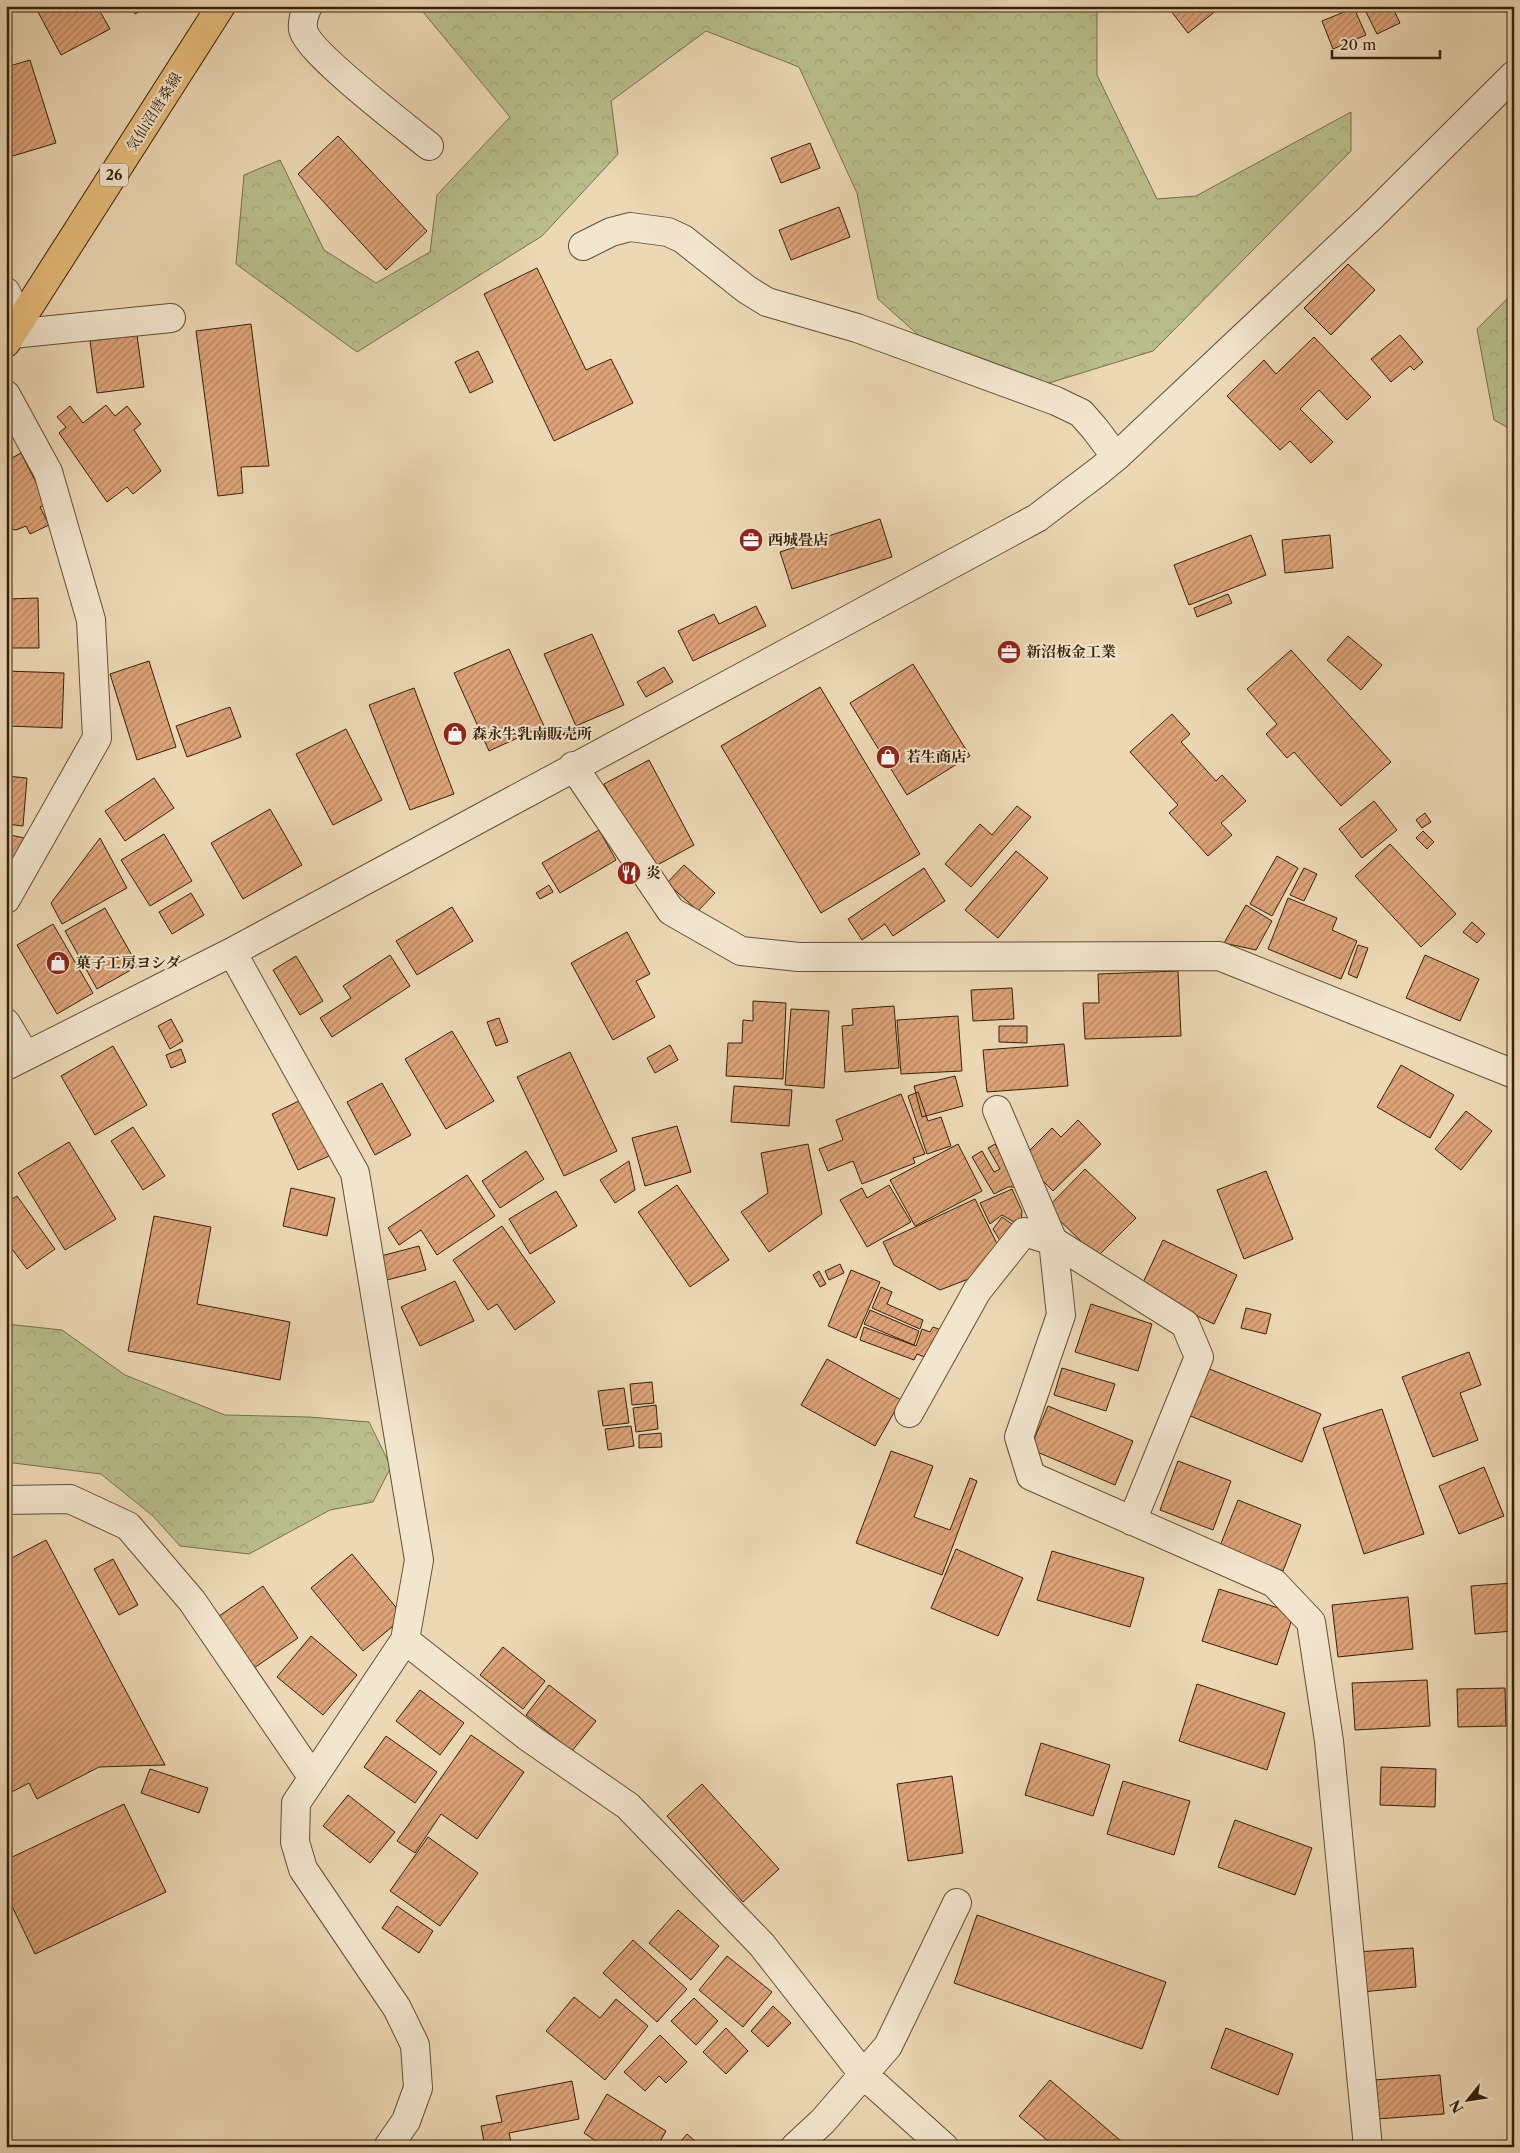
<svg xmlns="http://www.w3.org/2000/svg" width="1520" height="2153" viewBox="0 0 1520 2153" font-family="'Libre Caslon Text','Noto Serif JP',serif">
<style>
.forest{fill:url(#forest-crowns);stroke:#78704a}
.building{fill:url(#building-hatch);stroke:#372108}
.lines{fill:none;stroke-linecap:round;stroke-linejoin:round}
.minor-casing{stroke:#644f33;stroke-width:30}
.major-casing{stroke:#372108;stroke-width:30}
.minor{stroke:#f3e6cf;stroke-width:28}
.major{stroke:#e6bc7a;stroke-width:28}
.labels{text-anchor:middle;stroke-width:4;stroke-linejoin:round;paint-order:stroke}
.shield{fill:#f3e6cf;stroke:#6f5c44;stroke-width:1}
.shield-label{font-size:14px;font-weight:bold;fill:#372108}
.street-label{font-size:15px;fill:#372108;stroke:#f3e6cf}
.poi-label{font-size:15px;font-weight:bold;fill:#372108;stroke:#f3e6cf;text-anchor:start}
</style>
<defs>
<pattern id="forest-crowns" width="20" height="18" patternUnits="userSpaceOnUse" patternTransform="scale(1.25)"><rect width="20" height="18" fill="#b9be8c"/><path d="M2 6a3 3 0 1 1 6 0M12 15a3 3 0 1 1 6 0" fill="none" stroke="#a0a377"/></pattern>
<pattern id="building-hatch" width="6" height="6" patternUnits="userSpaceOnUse" patternTransform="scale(1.25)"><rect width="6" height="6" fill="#dea379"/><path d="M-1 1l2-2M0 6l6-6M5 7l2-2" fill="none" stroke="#b58461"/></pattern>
</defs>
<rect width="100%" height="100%" fill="#ecd8b5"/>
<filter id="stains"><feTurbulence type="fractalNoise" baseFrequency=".004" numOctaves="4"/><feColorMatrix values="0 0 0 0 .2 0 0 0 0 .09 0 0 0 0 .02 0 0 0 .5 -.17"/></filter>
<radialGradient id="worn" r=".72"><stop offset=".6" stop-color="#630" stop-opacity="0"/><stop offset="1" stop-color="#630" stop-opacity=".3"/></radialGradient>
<!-- forest -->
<path class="forest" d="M418,6H1097V75L1157,199L1196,196L1351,112V151L1153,351L1036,387L961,373L878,299L857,193L799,67L706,31L611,101L618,154L542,236L357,352L236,264L244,175L280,160L324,250L376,283L430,252L437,195L510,117Z
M1514,292V431L1494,420L1477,329Z
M6,1324L62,1330L125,1375L225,1415L309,1417L369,1422L391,1467L373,1502L330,1510L249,1554L180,1546L153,1516L101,1474L6,1462Z"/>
<!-- building -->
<path class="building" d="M49,6H97L110,29L61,55L38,12Z
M130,6H149L135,14Z
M1167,6H1222L1188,33Z
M1363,6H1392L1400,23L1377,34Z
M1354,8L1366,35L1333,49L1322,21Z
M30,60L56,143L6,158V67Z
M338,136L427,231L386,270L298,174Z
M810,143L820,168L781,183L771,158Z
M839,207L850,237L791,260L779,230Z
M1348,264L1375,290L1331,335L1304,308Z
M537,268L586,370L611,359L633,403L554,441L484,294Z
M251,324L269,466L241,467L243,493L218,496L196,331Z
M137,335L144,387L97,393L90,341Z
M1400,335L1423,362L1414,370L1410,366L1391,382L1371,359Z
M1314,337L1371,397L1347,420L1319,390L1300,409L1333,442L1311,463L1290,441L1280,450L1227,396L1264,360L1276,374Z
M478,351L493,382L470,393L455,362Z
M106,405L115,416L127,406L141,424L134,430L161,471L133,494L127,487L107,502L59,433L66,427L57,417L70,406L83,423Z
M21,453L47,504L40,507L49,525L30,534L26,526L16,530L6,528V456L8,460Z
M880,519L892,557L792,589L780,552Z
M1251,535L1266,575L1189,605L1174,565Z
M1330,535L1333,568L1285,573L1282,540Z
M1228,594L1232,603L1197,617L1194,608Z
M38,598L39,648H6V599Z
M756,606L766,626L693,661L678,631L714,614L719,624Z
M592,634L624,705L576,726L544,654Z
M1348,636L1382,665L1361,690L1327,660Z
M509,649L544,726L489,751L454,673Z
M1291,650L1391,762L1341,806L1294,752L1287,758L1266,734L1277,724L1247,689Z
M149,661L176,747L137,760L110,674Z
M913,664L970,756L907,795L850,703Z
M664,667L673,682L646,697L637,682Z
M6,671L64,673L62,728L6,726Z
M820,687L920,854L821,913L721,746Z
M414,688L454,794L410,810L369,705Z
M230,707L241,737L187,757L176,726Z
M1172,714L1190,734L1181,742L1216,781L1222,775L1246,801L1221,823L1232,835L1208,856L1169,813L1178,805L1130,752Z
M346,729L382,800L333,825L296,754Z
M649,760L694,845L650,869L604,784Z
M6,776L27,778L23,826L6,824Z
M154,778L174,808L125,841L105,811Z
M1374,801L1397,830L1362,858L1339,829Z
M1017,806L1031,817L971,887L945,864L980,824L992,835Z
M270,809L302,865L243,899L211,843Z
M1425,813L1431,822L1422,828L1416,820Z
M599,830L616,860L560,893L542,863Z
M1423,831L1434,842L1427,849L1416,838Z
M6,834L24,838L19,865L6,862Z
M164,834L192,881L150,906L121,860Z
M100,838L127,888L62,924L51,903Z
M1390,844L1456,914L1421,947L1355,876Z
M1016,851L1048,878L998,938L965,910Z
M1277,856L1298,868L1272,916L1250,904Z
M684,865L715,893L698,911L667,883Z
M924,868L945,901L893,936L885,924L862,940L848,919Z
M1304,868L1317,874L1304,901L1290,895Z
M549,885L553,892L540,899L536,893Z
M191,893L204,915L172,934L159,912Z
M1288,898L1337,918L1332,930L1357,941L1341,979L1268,949Z
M1246,905L1272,921L1256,950L1224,943Z
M452,907L473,941L417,975L396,941Z
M105,908L138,966L97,989L65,931Z
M1472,922L1485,934L1477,943L1463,932Z
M53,924L93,993L57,1014L17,945Z
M627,932L650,974L636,981L655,1017L613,1040L571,963Z
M1358,945L1368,948L1357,978L1348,974Z
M390,955L410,986L332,1037L320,1018L351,998L343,986Z
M1425,955L1479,979L1460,1021L1406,998Z
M296,956L323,1001L300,1015L273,970Z
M1178,971L1181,1036L1085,1039L1083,1003H1099L1098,974Z
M1012,988L1014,1019L973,1021L971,990Z
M753,1001L786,1003L783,1079L726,1076L728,1043H742L743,1020L753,1021Z
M894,1006L899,1068L845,1072L842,1026L853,1025L852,1009Z
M791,1009L829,1011L824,1088L785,1085Z
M958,1016L962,1071L901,1074L897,1020Z
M499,1018L508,1042L496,1046L487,1022Z
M171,1019L183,1041L170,1049L158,1026Z
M999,1026H1027V1043L999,1042Z
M452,1031L494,1101L446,1129L405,1059Z
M1064,1044L1068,1086L987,1092L983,1050Z
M670,1045L678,1060L655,1073L647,1058Z
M113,1046L147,1105L95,1135L61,1076Z
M181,1049L186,1062L171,1068L166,1055Z
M570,1052L617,1151L564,1176L517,1077Z
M1401,1065L1454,1095L1430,1138L1377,1107Z
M955,1076L963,1106L922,1117L914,1086Z
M382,1083L411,1135L375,1155L347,1102Z
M734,1086L792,1090L789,1126L731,1122Z
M918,1092L928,1121L941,1117L951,1146L927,1154L908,1096Z
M901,1094L925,1154L913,1158L915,1163L862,1184L853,1161L828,1171L819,1149L843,1140L836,1120Z
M303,1099L329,1156L298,1170L272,1114Z
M1466,1111L1492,1131L1461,1170L1435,1149Z
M1078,1120L1101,1144L1053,1191L1021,1159L1052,1128L1061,1137Z
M677,1126L691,1172L645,1186L632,1138Z
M133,1127L165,1176L143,1190L111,1141Z
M69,1142L116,1219L65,1250L18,1173Z
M808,1144L822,1214L769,1252L741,1212L768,1193L761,1153Z
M958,1144L982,1191L915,1226L890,1180Z
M995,1144L1017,1180L1016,1187H1008L994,1194L972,1157L982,1151L994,1172L1000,1169L988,1148Z
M526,1151L544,1179L500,1208L482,1181Z
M629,1161L635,1190L615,1203L600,1180Z
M1085,1169L1136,1218L1097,1257L1047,1208Z
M1266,1171L1293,1239L1244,1259L1217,1190Z
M467,1175L495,1216L437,1255L421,1230L399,1245L388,1228Z
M677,1185L729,1260L690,1287L638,1212Z
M889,1185L911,1222L867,1247L840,1200L862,1188L867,1198Z
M291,1188L335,1198L327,1236L283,1226Z
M1012,1189L1022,1211L1021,1226L1002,1215L990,1224L980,1203Z
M556,1191L577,1226L530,1254L509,1219Z
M17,1196L55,1249L27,1269L6,1241V1203Z
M975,1199L1002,1254L984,1273L940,1290L894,1265L883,1242Z
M154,1216L211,1227L197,1304L290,1322L280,1380L128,1351Z
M1002,1217L1016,1227L1002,1244L993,1229Z
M502,1226L555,1302L515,1330L497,1304L488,1310L453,1260Z
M1163,1240L1237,1275L1214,1324L1140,1289Z
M419,1246L426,1270L383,1281L377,1257Z
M840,1264L844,1273L829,1280L825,1271Z
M851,1270L880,1282L856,1338L828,1326Z
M819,1271L826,1284L820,1287L813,1275Z
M455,1281L474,1321L420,1346L401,1307Z
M881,1287L892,1292L887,1304L923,1320L920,1329L872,1308Z
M1091,1304L1152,1324L1138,1371L1075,1352Z
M1246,1308L1271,1314L1266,1334L1241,1328Z
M870,1310L919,1331L914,1345L864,1324Z
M864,1327L916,1346L922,1329L930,1332L933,1327L941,1330L930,1359L917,1354L914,1360L860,1340Z
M1469,1352L1481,1385L1460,1393L1478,1440L1433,1457L1402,1377Z
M827,1359L901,1400L875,1446L801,1405Z
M1062,1368L1115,1384L1106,1411L1054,1395Z
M1207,1368L1321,1414L1302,1462L1188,1415Z
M652,1382L654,1403L632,1405L630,1384Z
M624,1388L629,1423L603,1426L598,1391Z
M656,1405L658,1429L636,1432L633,1408Z
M1048,1406L1133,1441L1115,1485L1030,1449Z
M1382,1409L1424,1534L1364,1554L1323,1428Z
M631,1426L634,1446L608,1450L605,1429Z
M661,1433L662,1447L639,1448V1435Z
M891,1451L933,1466L914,1517L950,1530L970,1478L977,1481L942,1575L856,1543Z
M1178,1461L1231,1481L1213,1530L1160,1510Z
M1484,1467L1504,1516L1459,1534L1439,1486Z
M1238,1500L1301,1525L1283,1571L1220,1546Z
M46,1540L165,1765L99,1767L37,1799L29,1783L6,1795V1561Z
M956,1549L1023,1578L998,1636L931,1608Z
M1052,1551L1144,1578L1130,1627L1037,1600Z
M352,1554L404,1617L363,1651L311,1588Z
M113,1559L138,1605L119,1615L94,1569Z
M1514,1583V1631L1475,1634L1471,1586Z
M263,1586L298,1638L254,1668L219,1616Z
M1219,1589L1294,1613L1277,1665L1202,1641Z
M1408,1597L1413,1649L1338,1657L1332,1605Z
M311,1636L357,1675L323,1715L277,1677Z
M503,1647L545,1681L523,1709L480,1675Z
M1427,1680L1430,1726L1355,1730L1352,1683Z
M1197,1684L1285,1713L1267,1770L1179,1741Z
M549,1685L596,1721L572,1751L526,1715Z
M1505,1688L1506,1726L1458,1727L1457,1689Z
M1511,1689H1514V1727H1513Z
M420,1690L464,1723L440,1755L396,1721Z
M471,1735L524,1772L477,1839L441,1814L415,1853L397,1841Z
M386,1736L437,1772L415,1803L364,1767Z
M1041,1743L1110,1765L1093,1816L1025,1795Z
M1381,1767L1436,1769L1435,1807L1380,1805Z
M150,1769L208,1788L199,1813L141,1793Z
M952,1776L963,1853L908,1861L897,1784Z
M1123,1781L1190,1801L1174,1855L1107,1834Z
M702,1784L779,1869L743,1902L667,1816Z
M348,1795L395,1832L370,1863L323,1826Z
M124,1804L166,1892L35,1954L6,1894V1860Z
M1235,1820L1312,1848L1295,1895L1218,1867Z
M428,1837L478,1873L440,1926L390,1891Z
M397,1906L433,1931L419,1953L382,1928Z
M678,1910L719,1946L691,1980L649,1943Z
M977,1915L1166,1982L1142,2049L954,1983Z
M633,1940L687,1989L657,2022L603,1973Z
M1413,1948L1416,1987L1361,1992L1357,1952Z
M727,1956L772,1992L743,2027L699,1990Z
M574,1997L600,2018L616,1999L648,2026L605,2080L546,2031Z
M694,1998L718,2021L696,2045L671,2021Z
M773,2006L791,2023L768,2047L751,2031Z
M726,2028L748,2051L726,2074L703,2052Z
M1226,2028L1293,2054L1278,2095L1211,2068Z
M660,2035L687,2062L666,2083L659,2076L645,2091L624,2072Z
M1440,2075L1444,2114L1377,2119L1374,2080Z
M1050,2080L1128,2147H1055L1019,2116Z
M572,2081L579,2119L509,2133L511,2142L485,2147L481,2126L502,2122L496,2096Z
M607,2094L666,2131L657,2147H605L584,2133Z
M687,2134L702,2147H676Z"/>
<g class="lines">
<!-- minor casing -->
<g class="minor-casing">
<path id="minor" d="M308,6C305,12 302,22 303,29C307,52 406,127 429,146
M583,246L611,232L630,227L668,232L683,239L746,289L767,302L857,328L1056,401L1081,413L1095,429L1116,457
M6,292L20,322
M12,334L171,318
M6,395L48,472L91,620L97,738L6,899
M573,766L671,911L741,951L799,957L1219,956L1514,1074
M232,952L355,1173L419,1560L405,1640L296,1803L295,1842L303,1869L397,2008L415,2045L418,2088L406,2121L388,2147
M6,1023L25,1055
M6,1066L232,952L1037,518L1099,471L1116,457L1370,218L1514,75
M997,1110L1053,1241L1061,1315L1019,1437L1031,1476L1274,1583L1311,1622L1329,1741L1368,2147
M909,1413L977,1291L1024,1232L1053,1241L1185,1324L1199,1357L1132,1521
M6,1500L70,1499L128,1526L192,1601L313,1778
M405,1640L528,1737L628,1806L762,1945L863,2074L944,2147
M795,2147L823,2121L888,2046L957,1903"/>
</g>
<!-- major casing -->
<g class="major-casing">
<path id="major" d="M6,343L221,6"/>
</g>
<!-- minor -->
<use href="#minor" class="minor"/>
<!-- major -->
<use href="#major" class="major"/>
</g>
<!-- icons -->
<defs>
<g id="office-disc" transform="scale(1.25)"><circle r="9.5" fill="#8f2418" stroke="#f3e6cf"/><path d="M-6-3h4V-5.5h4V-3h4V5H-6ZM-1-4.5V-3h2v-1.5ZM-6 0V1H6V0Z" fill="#fff"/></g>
<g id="shop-disc" transform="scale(1.25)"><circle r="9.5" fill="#8f2418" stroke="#f3e6cf"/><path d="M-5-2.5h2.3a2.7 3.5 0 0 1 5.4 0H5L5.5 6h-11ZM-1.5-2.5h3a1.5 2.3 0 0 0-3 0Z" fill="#fff"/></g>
<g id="restaurant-disc" transform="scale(1.25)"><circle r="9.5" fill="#8f2418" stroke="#f3e6cf"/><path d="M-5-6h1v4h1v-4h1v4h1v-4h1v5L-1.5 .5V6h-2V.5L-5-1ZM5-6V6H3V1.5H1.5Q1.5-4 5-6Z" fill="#fff"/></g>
</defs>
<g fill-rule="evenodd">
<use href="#office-disc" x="751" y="540"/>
<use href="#office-disc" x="1009" y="652"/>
<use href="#shop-disc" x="455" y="734"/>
<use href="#shop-disc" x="888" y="757"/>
<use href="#restaurant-disc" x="629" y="873"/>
<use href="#shop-disc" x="58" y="963"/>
</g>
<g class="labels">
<!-- shield labels -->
<rect class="shield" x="100" y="163.5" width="28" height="23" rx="4"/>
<g class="shield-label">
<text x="114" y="180">26</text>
</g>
<!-- street labels -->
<g class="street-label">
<text transform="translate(154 112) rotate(-58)" y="5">気仙沼唐桑線</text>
</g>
<!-- poi labels -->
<g class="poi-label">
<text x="768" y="545">西城畳店</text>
<text x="1026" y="657">新沼板金工業</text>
<text x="472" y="739">森永牛乳南販売所</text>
<text x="906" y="762">若生商店</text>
<text x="646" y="878">炎</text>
<text x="76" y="968">菓子工房ヨシダ</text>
</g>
</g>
<!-- margin -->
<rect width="1520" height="2153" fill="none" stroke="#ecd8b5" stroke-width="25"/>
<rect x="8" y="8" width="1505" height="2138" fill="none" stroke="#372108" stroke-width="2.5"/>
<rect x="12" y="12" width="1495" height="2128" fill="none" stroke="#372108"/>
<!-- north arrow -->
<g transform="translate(1468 2100) rotate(240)" stroke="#f3e6cf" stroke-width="4" paint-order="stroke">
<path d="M0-4L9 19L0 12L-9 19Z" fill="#372108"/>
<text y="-8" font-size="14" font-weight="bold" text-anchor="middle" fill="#372108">N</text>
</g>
<!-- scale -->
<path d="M1332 50v8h108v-8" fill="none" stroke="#372108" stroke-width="2.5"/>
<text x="1340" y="50" font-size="15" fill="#372108" stroke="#f3e6cf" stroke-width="4" paint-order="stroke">20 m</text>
<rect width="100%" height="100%" filter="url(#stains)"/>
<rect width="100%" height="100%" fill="url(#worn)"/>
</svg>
